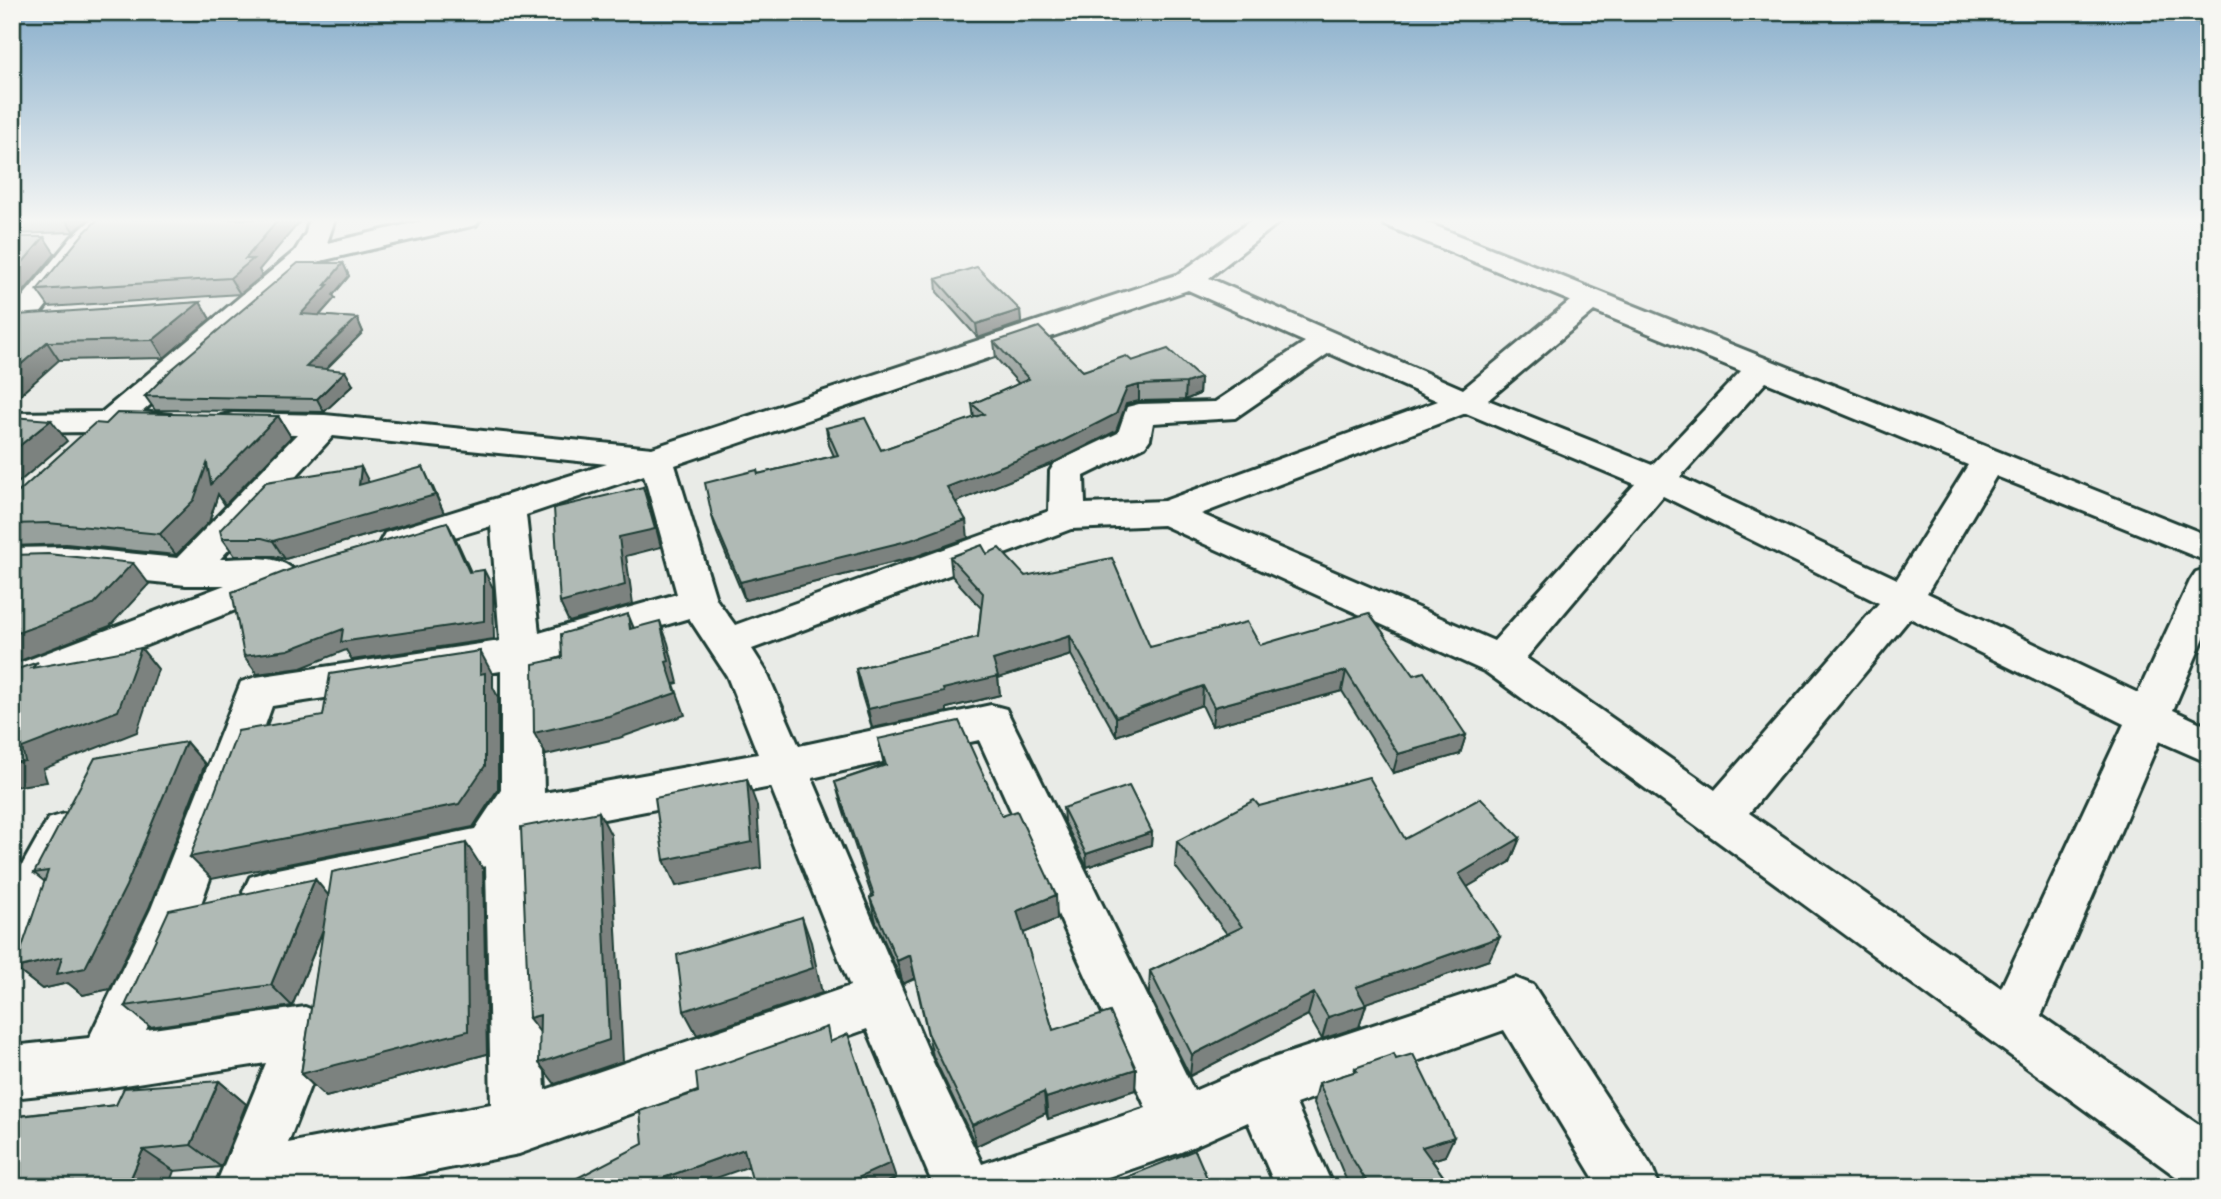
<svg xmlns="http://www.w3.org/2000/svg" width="2221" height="1199" viewBox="0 0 2221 1199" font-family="Mali,sans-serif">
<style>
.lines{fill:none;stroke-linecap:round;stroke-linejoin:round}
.minor-casing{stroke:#1f3d34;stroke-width:6}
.minor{fill:#f6f6f2;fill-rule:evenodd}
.wall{fill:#97a09c;stroke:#1f3d34;stroke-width:2}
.shaded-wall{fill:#7b827f;stroke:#1f3d34;stroke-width:2}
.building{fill:#b0bab5;stroke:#1f3d34;stroke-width:2}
</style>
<rect width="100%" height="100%" fill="#e9ebe7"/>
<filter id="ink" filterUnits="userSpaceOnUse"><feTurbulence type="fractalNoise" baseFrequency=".0143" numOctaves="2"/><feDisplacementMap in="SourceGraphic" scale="14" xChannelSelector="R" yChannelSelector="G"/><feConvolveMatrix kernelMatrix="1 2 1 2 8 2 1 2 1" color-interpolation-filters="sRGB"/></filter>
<g filter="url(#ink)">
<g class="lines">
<!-- minor casing -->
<g class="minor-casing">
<path id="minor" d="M92,219H121L92,249L23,335L12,338V310L72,237Z
M309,219H335L327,243L430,219H480L476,225L316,262L142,412L171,415L175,422L171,429L159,432H119L104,438L90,432L12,433V413L102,412L295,251L306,233Z
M1253,219H1283L1209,278L1463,389L1570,301L1385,225L1381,219H1418L2209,536V562L1996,476L1927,593L2138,693L2190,581L2196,572L2209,568V626L2173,710L2209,727V763L2159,741L2041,1016L2209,1132V1187L2189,1186L1486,672L1163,525L1071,529L752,649L766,671L799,746L991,705L1006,709L1194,1091L1261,1062L1515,978L1533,985L1652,1167L1660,1187H1599L1504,1030L1296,1104L1333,1187H1276L1248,1122L1181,1152L1079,1187H934L867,1029L519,1154L354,1187H220L218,1180L266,1063L105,1088L12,1098V1046L89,1038L151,909L241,682L256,677L500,641L491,526L398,554L385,551L380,542L385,533L607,464L333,436L220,559C248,559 284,551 300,578L294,587L12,698V666L225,585H186L66,573L12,574V548L66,547L177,558L297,434L233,433L221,430L217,423L221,416L233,413L325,415L652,448L1179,274ZM1188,290L1305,342L1215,402L1139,404L1127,407L1118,433L1055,463L1050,471L1049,511L735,625L716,599L675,465ZM1594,311L1741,371L1652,465L1488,400ZM1329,353L1438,401L1164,501L1085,504L1084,476L1145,446L1150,439L1153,423L1235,418ZM1766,382L1968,465L1897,579L1680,477ZM1466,413L1635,484L1494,641L1201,514ZM644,475L677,594L539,633L526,515ZM1663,496L1879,603L1715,790L1526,658ZM689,618L727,676L758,754L544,793L541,662ZM1910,618L2124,724L2001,988L1749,813ZM501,671V790L475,829L267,871L250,877L243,892L250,907L267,913L486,866L491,1104L288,1143L331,1032L323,1014L305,1007L146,1030L198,912L272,706ZM979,740L1146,1108L982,1164L933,1062L812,778ZM771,787L850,986L545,1090L531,833Z
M64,814L80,819L87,833L29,946L12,952V883L48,819Z"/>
</g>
<!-- minor -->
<use href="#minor" class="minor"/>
</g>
<!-- wall -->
<path class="wall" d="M12,219H89L74,232L12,234Z
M343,263L349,276L333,295L335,298L319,316L357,318L363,332L326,369L353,385L324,412L155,410L145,396Z
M259,270L262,276L240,294L49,307L37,290Z
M936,279L1020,310L1021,323L978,338L937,292Z
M200,302L210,319L164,358L59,360L12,319Z
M994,342L1083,371L1132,361L1200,378L1199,394L1185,400L1139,401L1126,404L1116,431L1051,464L955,502L968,538L914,557L745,600L717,533L712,516L758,474L834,456L829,445L826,428L881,450L974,418L972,404L1019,384L996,358Z
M278,416L291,437L225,505L218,494L209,522L176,555L66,544L12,546V498L106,424Z
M369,482L432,485L444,513L285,559L274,556H235L222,538Z
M987,554L1150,647L1260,645L1414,675L1466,735L1460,754L1393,773L1342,691L1212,726L1202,705L1116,736L1071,655L998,678L1000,695L947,708V712L872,728L860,689L856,669L978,637L981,608L952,576L950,557Z
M878,739L1002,816L1057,919L1023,933L1053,1030L1136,1069L1135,1090L1048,1119L1046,1113L976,1146L933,1056L915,979L903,984L876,922L870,898L872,897L842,807L835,782L884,765Z
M186,742L205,764L149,908L110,989L83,995L68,983L42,989L15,968L45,882L34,873Z
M1259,806L1405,839L1520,838L1510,862L1467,887L1489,960L1365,1003L1366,1005L1359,1027L1322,1039L1308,1015L1190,1076L1149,994L1150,971L1227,934L1175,866L1177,841Z
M1063,808L1152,832L1151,845L1087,867L1064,821Z
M483,869L487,1054L326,1097L301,1074L324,928L292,1006L150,1027L125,1006L329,895Z
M1355,1068L1445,1156L1432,1160L1451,1187H1351L1345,1177L1314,1103L1319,1083L1354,1072Z
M219,1081L246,1104L221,1167L174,1171L16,1116L116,1105Z"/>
<!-- shaded-wall -->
<path class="shaded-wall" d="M65,219H89L74,232Z
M279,219H302L259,270L262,276L240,294L230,278L245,259Z
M44,237L55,254L12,306V275Z
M343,263L349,276L333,295L335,298L308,328L301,314Z
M200,302L210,319L164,358L153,340Z
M1020,310L1021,323L978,338L976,324Z
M357,318L363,332L314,381L306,367Z
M47,342L59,360L12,402V372Z
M345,371L353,385L324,412L317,399Z
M1200,378L1199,394L1185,400L1186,383Z
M1139,385V401L1126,404L1116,431L1051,464L949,505L947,487L1127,388Z
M278,416L291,437L225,505L218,494L209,522L176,555L160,534L207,464Z
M51,420L67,441L12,488V452Z
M361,467L371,486L359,485Z
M423,467L444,513L285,559L273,541Z
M643,487L650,505L661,547L626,556L633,604L569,622L560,603Z
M966,520L968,538L914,557L745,600L740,582Z
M447,522L456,539L479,590L469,572Z
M133,563L149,584L110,626L12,664V635Z
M484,570L493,588L494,639L352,660L346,650L301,668L257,674L244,656Z
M628,614L637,636L630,629Z
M660,621L668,643L678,683L674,684L685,715L619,738L546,755L534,733L666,662Z
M1070,636L1071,655L998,678L1000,695L947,708V712L872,728L868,709L943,689L993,660Z
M141,648L158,669L137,732L43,769L47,782L12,787V763L22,748Z
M480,651L493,675V687L498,697V789L473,827L212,879L190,857L480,674Z
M1346,671L1342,691L1212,726L1214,707Z
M1203,686L1202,705L1116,736V717Z
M1466,735L1460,754L1393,773L1398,754Z
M186,742L205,764L149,908L110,989L83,995L68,983L42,989L15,968L62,957Z
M747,779L757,806L761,868L676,886L664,860Z
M599,812L611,835L623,1061L555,1084L539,1063Z
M1152,832L1151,845L1087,867L1086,854Z
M1520,838L1510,862L1450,897L1459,874Z
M466,843L483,869L487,1054L326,1097L301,1074Z
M315,879L334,902L292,1006L271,985Z
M1056,895L1057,919L1019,935L1017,911Z
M802,917L811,942L822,993L697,1035L684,1011Z
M1500,937L1489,960L1349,1009L1356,987Z
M910,955L915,978L903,984L897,961Z
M1314,993L1308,1015L1190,1076L1192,1055Z
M1366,1005L1359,1027L1322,1039L1328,1017Z
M540,1015L545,1039L529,1018Z
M848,1034L896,1178L878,1187H838Z
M1136,1069L1135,1090L1048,1119L1046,1098Z
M219,1081L246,1104L221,1167L191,1145Z
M1044,1092L1046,1113L976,1146L972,1125Z
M1454,1137L1445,1156L1414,1166L1422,1147Z
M744,1149L753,1165L691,1187H638Z
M143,1150L174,1171L168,1187H127Z
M510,1179L518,1187H511Z"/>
<!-- building -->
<path class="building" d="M98,219H279L245,259H253L230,278L37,290L83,234Z
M12,237H44L12,275Z
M298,263H343L325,285H328L301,314L357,318L306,367L345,371L317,399L145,396L171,370Z
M977,267L1020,310L976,324L936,279Z
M200,302L153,340L47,342L12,372V319L17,315Z
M1039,327L1083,371L1126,356L1132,361L1168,349L1200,378L1186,383L1139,385L1127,388L1116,414L1051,447L947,487L966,520L911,540L740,582L712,516L705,483L757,470L758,474L838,455L826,428L865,418L881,450L984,414L972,404L1029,379L994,342Z
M117,413L278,416L211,484L207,464L194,500L160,534L48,523L12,524V498L95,423L106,424Z
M12,417L51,420L12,452Z
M361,467L359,485L423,467L435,495L273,541L262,538H222L220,530L266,482Z
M643,487L655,529L619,537L625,585L560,603L554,508Z
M447,522L469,572L484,570V621L341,642L343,629L288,650L244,656L232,592L299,566Z
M982,545L987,554L999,548L1025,576L1112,558L1150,647L1247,622L1260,645L1369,613L1414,675L1424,672L1466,735L1398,754L1346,671L1214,707L1203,686L1116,717L1070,636L993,660L998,676L943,689L944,692L868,709L856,669L978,637L983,593L950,557Z
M48,554L133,563L93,605L12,635V555Z
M628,614L630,629L660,621L669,661L666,662L676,693L609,716L534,733L533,664L562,658L561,634Z
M141,648L118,711L22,748L25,761L12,763V671L38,662L32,668Z
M480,651V674L485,673V766L459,804L190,857L238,731L323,716L330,674Z
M959,721L1002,816L1017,811L1056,895L1017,911L1053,1030L1110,1012L1136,1069L1046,1098L1044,1092L972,1125L928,1033L910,955L897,961L870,898L874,896L835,782L886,765L878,739Z
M186,742L126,886L85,968L57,974L62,957L15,968L48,871L34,873L95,758Z
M1369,777L1405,839L1481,798L1520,838L1459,874L1500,937L1356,987L1366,1005L1328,1017L1314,993L1192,1055L1150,971L1242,927L1177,841L1254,800L1259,806Z
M747,779L752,842L664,860L655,798Z
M1129,786L1152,832L1086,854L1063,808Z
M599,812L609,1040L539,1063L540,1015L529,1018L521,827Z
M466,843L468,1031L301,1074L332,872Z
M315,879L271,985L125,1006L169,910Z
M802,917L813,968L684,1011L677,955Z
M827,1027L830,1042L848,1034L891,1163L838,1187H754L744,1149L638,1187H560L643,1144L640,1111L698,1092L696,1073Z
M1394,1054L1396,1059L1413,1054L1454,1137L1422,1147L1451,1187H1370L1352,1158L1319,1083L1357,1071L1355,1068Z
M219,1081L191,1145L143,1150L127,1187H12V1117L116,1105L124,1088Z
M1195,1150L1211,1187H1102Z
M510,1179L511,1187H489Z"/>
</g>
<!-- sky -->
<linearGradient id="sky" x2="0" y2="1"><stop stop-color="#88aecb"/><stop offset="0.57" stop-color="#f5f6f4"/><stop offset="1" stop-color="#f5f6f4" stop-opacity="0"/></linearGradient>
<rect width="2221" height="387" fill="url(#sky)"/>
<!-- margin -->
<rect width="2221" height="1199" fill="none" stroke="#f6f6f2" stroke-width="42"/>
<rect x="21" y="21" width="2179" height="1157" fill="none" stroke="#1f3d34" stroke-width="2.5" filter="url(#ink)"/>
</svg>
